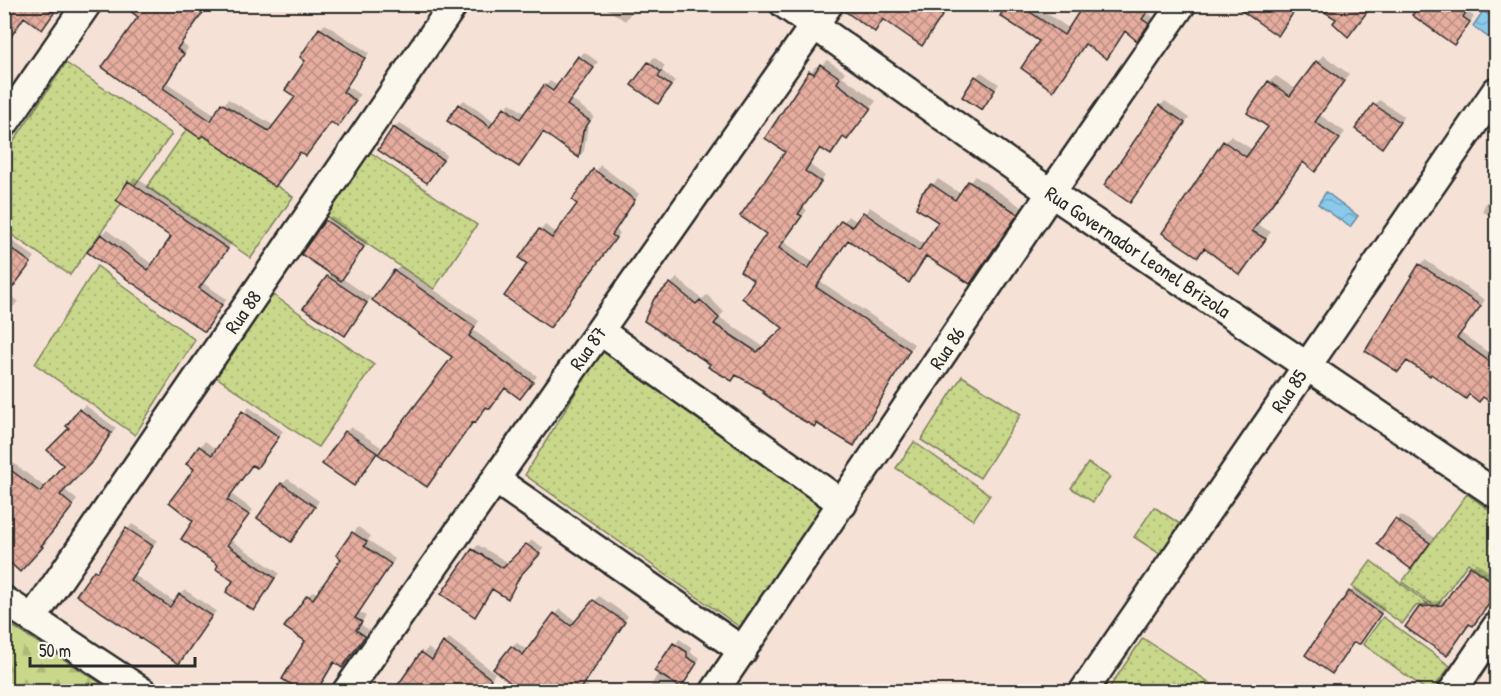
<svg xmlns="http://www.w3.org/2000/svg" width="1501" height="696" viewBox="0 0 1501 696" font-family="'Patrick Hand',sans-serif">
<style>
.grass{fill:url(#grass-dots);stroke:#7a815b;stroke-width:1.5}
.forest{fill:url(#forest-firs);stroke:#7a815b;stroke-width:1.5}
.water{fill:url(#water-waves);stroke:#648a9e;stroke-width:1.5}
.shadow{fill:#0003}
.building{fill:url(#building-cross-hatch);stroke:#2b2b2b;stroke-width:1.5}
.lines{fill:none;stroke-linecap:round;stroke-linejoin:round}
.street-casing{stroke:#2b2b2b;stroke-width:32}
.street{stroke:#fbf7ec;stroke-width:27}
.labels{text-anchor:middle;stroke-width:5;stroke-linejoin:round;paint-order:stroke}
.street-label{font-size:20px;fill:#2b2b2b;stroke:#fbf7ec}
</style>
<defs>
<pattern id="grass-dots" width="8" height="8" patternUnits="userSpaceOnUse" patternTransform="scale(1.5)"><rect width="8" height="8" fill="#c9d78b"/><path d="M2 2h.1M6 6h.1" fill="none" stroke="#adb978" stroke-width="1.8" stroke-linecap="round"/></pattern>
<pattern id="forest-firs" width="22" height="20" patternUnits="userSpaceOnUse" patternTransform="scale(1.5)"><rect width="22" height="20" fill="#c9d78b"/><path d="M5 1l3.5 6h-7zM16 11l3.5 6h-7z" fill="#adb978"/></pattern>
<pattern id="water-waves" width="16" height="10" patternUnits="userSpaceOnUse" patternTransform="scale(1.5)"><rect width="16" height="10" fill="#8ac9ea"/><path d="M0 5q4-4 8 0t8 0" fill="none" stroke="#77adc9"/></pattern>
<pattern id="building-cross-hatch" width="8" height="8" patternUnits="userSpaceOnUse" patternTransform="scale(1.5)"><rect width="8" height="8" fill="#e6ad9f"/><path d="M0 0l8 8M0 8l8-8" fill="none" stroke="#bb8d82"/></pattern>
</defs>
<rect width="100%" height="100%" fill="#f5e1d5"/>
<filter id="ink" filterUnits="userSpaceOnUse"><feTurbulence type="fractalNoise" baseFrequency=".0167" numOctaves="2"/><feDisplacementMap in="SourceGraphic" scale="12" xChannelSelector="R" yChannelSelector="G"/><feConvolveMatrix kernelMatrix="1 2 1 2 8 2 1 2 1" color-interpolation-filters="sRGB"/></filter>
<g filter="url(#ink)">
<!-- grass -->
<path class="grass" d="M66,63L172,134L70,275L5,230V154Z
M189,126L293,197L251,258L147,187Z
M367,150L477,225L434,289L323,214Z
M97,266L195,340L135,435L35,364Z
M269,292L374,365L318,447L212,374Z
M602,350L827,511L744,630L525,475Z
M962,376L1021,414L980,478L921,440Z
M914,442L990,495L973,520L896,468Z
M1088,463L1110,477L1093,502L1071,488Z
M1467,494L1496,515V583L1468,563L1436,607L1402,582Z
M1154,507L1180,524L1160,554L1134,537Z
M1371,561L1428,604L1416,606L1402,624L1352,587Z
M1383,617L1450,666L1432,691H1428L1363,644Z
M1143,638L1222,691H1107Z"/>
<!-- forest -->
<path class="forest" d="M4,621L14,627L113,691H5Z"/>
<!-- water -->
<path class="water" d="M1483,11L1496,20V43L1473,26Z
M1326,192L1358,216L1350,227L1318,204Z"/>
<!-- shadow -->
<path class="shadow" d="M4,4H54L58,7L47,23L25,16L9,38Z
M137,4H211L181,43L188,48L167,83L216,115L228,99L275,126L297,97L307,60L320,29L325,24L369,53L347,86L360,95L338,125L332,121L311,149L301,151L275,185L104,67L141,17Z
M358,4H370L365,10Z
M600,4H637L625,21Z
M1009,4H1033L1070,29L1085,4H1153L1147,12L1154,18L1137,39L1126,30L1107,57L1087,43L1053,89L1041,41Z
M1403,4H1471L1467,11L1474,17L1454,43Z
M584,52L598,62L571,99L594,116L588,125L584,151L579,156L544,131L523,160L459,105L464,100L495,123L510,103L526,114L545,86L550,81L558,86Z
M1323,55L1349,74L1320,115L1345,132L1321,163L1303,161L1257,224L1271,232L1240,273L1206,247L1198,256L1225,142L1231,136L1253,150L1271,127L1269,82L1276,76L1297,90Z
M654,57L665,66L662,71L675,81L663,97L649,63Z
M827,60L845,72L842,76L876,101L847,138L844,135L836,147H821L809,164L825,176L803,207L807,210L784,242L814,263L848,216L858,222L870,207L925,245L940,221L923,194L938,179L961,194L975,176L1023,208L970,283L928,255L909,281L849,239L820,281L914,344L853,444L817,422L814,425L766,390L737,374L732,379L655,300L677,278L702,299L707,295L724,312L719,317L764,347L785,328L756,281L787,152L810,72L816,66L819,68Z
M981,72L999,84L982,108L976,77Z
M1379,100L1404,116L1387,141L1357,129Z
M1165,101L1189,118L1130,201L1160,106Z
M399,123L447,155L427,181L394,128Z
M1496,157V171L1490,167Z
M600,165L639,194L616,230L620,233L550,327L529,263L521,258L545,225L557,233L579,203Z
M135,177L232,243L203,283L227,299L205,330L102,235L107,230L153,265L173,237L130,182Z
M1496,184V220L1482,211Z
M331,216L368,241L342,278L371,298L344,334L305,308L332,273L326,221Z
M4,235L35,257L8,294L18,301L4,318Z
M1425,260L1485,300L1461,333L1496,358V405L1483,395L1420,265Z
M400,266L479,321L473,330L537,376L525,392L506,387L475,421L454,357L395,271Z
M85,405L116,428L99,453L64,489L77,500L45,540L47,542L20,570L4,528V456L46,488L65,465L71,428L68,426Z
M249,407L283,431L262,461L257,467L253,463L231,494L253,510L231,540L279,573L258,604L221,565L195,520L196,468L200,447L205,441L217,450Z
M351,427L381,447L354,484L346,432Z
M288,479L319,501L296,535L282,484Z
M1401,515L1434,537L1416,562L1379,543Z
M132,524L157,540L134,575L175,602L185,590L216,611L179,662L78,595Z
M358,527L371,536L368,540L395,559L359,612L366,616L360,624L369,630L347,660L336,661L317,692H306L308,596L313,591L318,594L343,559L338,555Z
M532,540L544,548L525,569L508,597L493,588L473,550L478,545L509,563Z
M1476,562L1496,577V593L1447,654L1420,608L1426,602L1447,600Z
M1356,587L1385,608L1364,637L1354,642L1337,667L1350,592Z
M599,596L628,616L584,684L592,689L591,692H525L512,647L517,643L528,651L560,609L577,622Z
M449,638L495,673L486,687L395,692L409,669L428,648L437,655Z
M679,639L691,647V653L700,658L679,692H647Z
M281,686L287,692H275Z"/>
<!-- building -->
<path class="building" d="M4,4H42L54,13L42,30L24,17L4,47Z
M121,4H209L177,49L184,54L163,88L211,121L221,103L269,131L295,97L285,90L305,61L300,57L319,28L365,58L343,92L356,101L338,127L331,122L306,156L300,152L275,187L203,135L200,138L175,121L102,67L138,17Z
M845,4H950L922,46L883,19L875,32L843,10Z
M1007,4H1018L1064,35L1084,4H1153L1142,19L1149,24L1137,41L1125,31L1107,59L1085,44L1053,91L1021,68L1039,41L1000,16Z
M1232,4H1299L1278,36Z
M1312,4H1373L1348,37L1333,23L1336,19Z
M1420,4H1471L1463,17L1470,22L1454,45L1412,15Z
M578,56L594,68L567,105L590,121L583,131L579,158L543,132L519,167L447,121L458,104L490,127L504,107L520,119L544,85L553,91Z
M1316,61L1344,81L1315,122L1340,139L1315,172L1303,162L1252,231L1266,239L1240,275L1204,248L1198,257L1162,233L1223,141L1246,157L1268,127L1247,113L1268,81L1290,96Z
M648,62L661,72L658,77L671,86L658,104L631,85Z
M820,64L840,78L837,83L871,108L847,140L843,137L831,155L820,148L805,171L821,182L798,214L802,216L779,248L808,269L841,220L852,227L863,212L919,251L938,222L916,208L922,193L931,184L955,200L968,181L1018,214L970,284L926,256L909,283L848,240L816,287L910,350L854,446L816,423L815,427L797,417L763,393L764,391L736,375L732,381L708,367L710,364L644,321L654,299L670,283L696,304L700,300L719,318L714,324L757,352L783,328L742,298L754,281L740,271L766,234L740,216L785,152L765,138L809,71L814,74Z
M975,76L995,90L982,110L962,97Z
M1373,104L1400,122L1382,148L1355,129Z
M1159,105L1185,123L1130,203L1104,185Z
M393,127L443,160L427,183L378,150Z
M593,169L635,200L612,235L616,238L550,328L504,296L527,264L519,258L539,229L552,238L577,204L572,200Z
M128,181L228,249L199,288L222,305L205,332L87,252L101,234L148,270L171,237L116,200Z
M325,220L364,247L341,281L301,254Z
M4,243L31,263L4,299Z
M1419,264L1481,306L1457,338L1497,367V407L1483,397L1479,402L1469,394L1466,399L1431,374L1430,376L1407,361L1398,372L1365,351Z
M394,270L475,327L469,336L533,382L520,399L505,388L490,409L486,407L475,423L473,422L427,487L378,454L452,357L372,300Z
M327,276L367,303L345,336L303,308Z
M79,409L111,433L94,460L60,495L73,506L41,546L43,547L20,572L4,557V465L40,492L63,465L47,450L69,428L66,426Z
M242,411L279,437L257,468L252,465L227,500L249,515L227,545L275,578L254,611L226,592L233,581L216,569L218,565L181,539L193,521L169,502L194,469L186,464L199,446L212,455Z
M345,431L377,453L354,486L322,464Z
M281,483L315,507L291,542L257,518Z
M1395,519L1430,543L1411,569L1377,544Z
M126,528L153,546L130,580L170,607L179,594L212,616L179,664L76,595L94,570L97,572Z
M352,532L367,542L364,546L391,564L355,618L362,622L356,630L365,636L342,668L334,662L316,692H303L282,679L305,641L284,627L307,595L313,599L341,559L336,555Z
M526,544L540,554L520,576L508,599L492,589L475,617L441,594L472,549L503,568Z
M1470,566L1497,585V593L1473,626L1469,624L1447,656L1405,627L1419,607L1442,605Z
M1349,591L1381,614L1360,644L1353,643L1332,674L1305,655Z
M593,600L625,622L579,692H522L493,669L511,646L523,655L554,613L571,626Z
M443,642L491,679L483,692H393L421,652L432,660Z
M673,643L687,652V657L697,663L681,688L654,671Z"/>
<g class="lines">
<!-- street casing -->
<g class="street-casing">
<path id="street" d="M784,4L1051,193L1496,494
M4,124L87,4
M600,331L843,504
M496,480L743,651
M4,600L143,692
M32,619L454,4
M346,692L829,4
M714,692L1051,193L1182,4
M1083,692L1496,91
M1452,692L1496,627"/>
</g>
<!-- street -->
<use href="#street" class="street"/>
</g>
</g>
<g class="labels">
<!-- street labels -->
<g class="street-label">
<text transform="translate(1138 252) rotate(34)" y="7">Rua Governador Leonel Brizola</text>
<text transform="translate(243 312) rotate(-55)" y="7">Rua 88</text>
<text transform="translate(588 348) rotate(-55)" y="7">Rua 87</text>
<text transform="translate(947 348) rotate(-56)" y="7">Rua 86</text>
<text transform="translate(1289 391) rotate(-56)" y="7">Rua 85</text>
</g>
</g>
<!-- margin -->
<rect width="1501" height="696" fill="none" stroke="#fbf7ec" stroke-width="24"/>
<rect x="12" y="12" width="1477" height="672" fill="none" stroke="#2b2b2b" stroke-width="2" filter="url(#ink)"/>
<!-- scale -->
<path d="M30 657v9h165v-9" fill="none" stroke="#2b2b2b" stroke-width="3"/>
<text x="39" y="657" font-size="18" fill="#2b2b2b" stroke="#fbf7ec" stroke-width="4.5" paint-order="stroke">50 m</text>
</svg>
